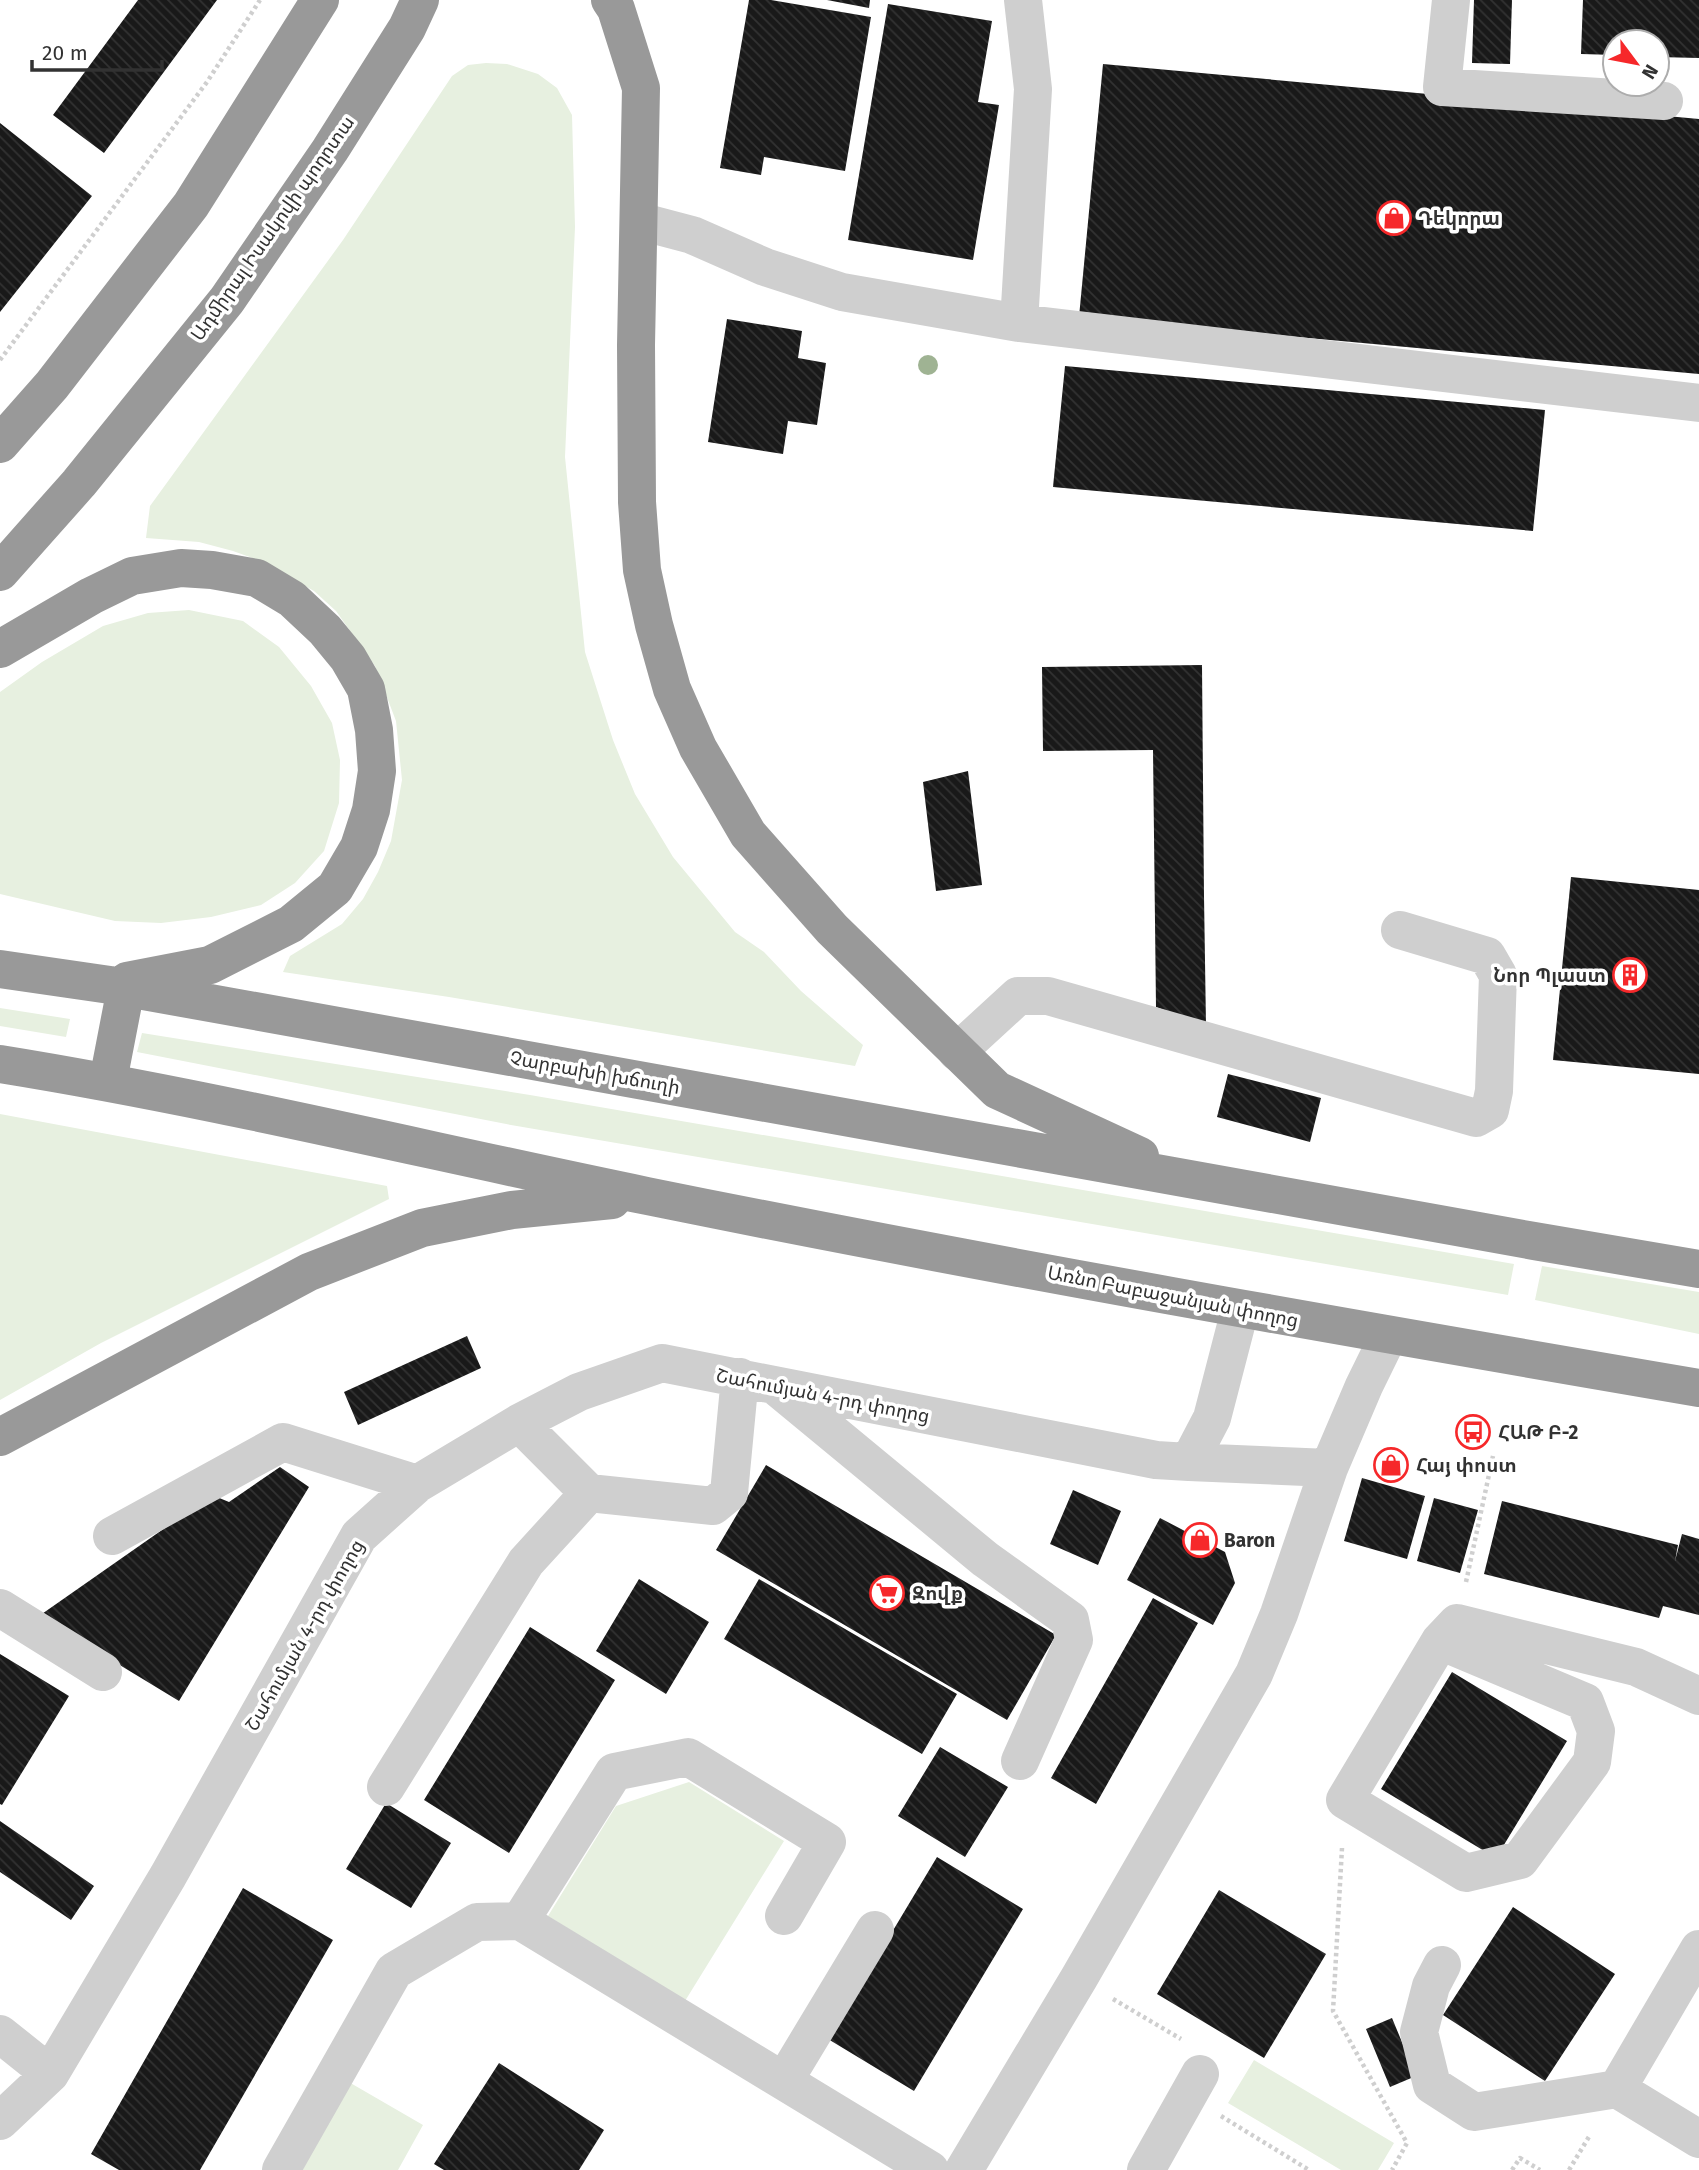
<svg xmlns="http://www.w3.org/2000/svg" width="1699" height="2170" viewBox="0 0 1699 2170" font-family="'Fira Sans','Noto Sans Armenian',sans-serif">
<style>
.green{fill:#e7f0e0}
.building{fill:url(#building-back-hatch)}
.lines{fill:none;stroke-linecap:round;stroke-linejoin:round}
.path{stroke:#cfcfcf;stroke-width:4.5;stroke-dasharray:3.5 3.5;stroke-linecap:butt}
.minor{stroke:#cfcfcf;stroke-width:38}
.highway{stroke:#999;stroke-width:38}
.tree{fill:#9fb393}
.labels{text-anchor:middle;stroke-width:7;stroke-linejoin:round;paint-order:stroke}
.poi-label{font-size:19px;font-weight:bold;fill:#323232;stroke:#fff;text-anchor:start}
.street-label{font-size:19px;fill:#323232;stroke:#fff}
</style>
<defs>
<pattern id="building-back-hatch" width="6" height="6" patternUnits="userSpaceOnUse" patternTransform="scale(1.75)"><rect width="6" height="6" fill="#191919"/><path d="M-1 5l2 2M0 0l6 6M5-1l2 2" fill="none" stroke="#323232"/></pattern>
</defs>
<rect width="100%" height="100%" fill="#fff"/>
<!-- green -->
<path class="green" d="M486,63L507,64L538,74L557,88L572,115L575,227L565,457L585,652L613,740L635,794L673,857L735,932L764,952L801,991L863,1045L855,1066L449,997L283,972L290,956L342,924L363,899L378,872L391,841L402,780L396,721L375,666L336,611L314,591L261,561L233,551L199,542L146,538L150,506L343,240L452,76L468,65Z
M189,610L243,621L279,647L311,686L332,723L340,760L339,803L324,851L295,883L261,905L211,917L161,923L115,921L0,894V692L42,662L103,626L148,613Z
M0,1008L70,1019L66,1037L0,1026Z
M142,1033L530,1095L1514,1264L1508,1295L511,1125L137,1052Z
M0,1114L387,1186L389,1199L101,1343L0,1400Z
M1542,1266L1699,1292V1334L1535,1300Z
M689,1782L784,1841L685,2001L548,1916L616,1806Z
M1254,2060L1394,2143L1378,2170H1341L1228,2103Z
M347,2081L423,2125L398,2170H297Z"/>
<!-- building -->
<path class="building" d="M138,0H217L104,153L53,115Z
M749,0H771L871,17L845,171L764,157L761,175L720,168Z
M827,0H870L869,8Z
M1474,0H1512L1510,64L1472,63Z
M1583,0H1699V58L1657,57V42H1615V55L1581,54Z
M888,4L992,21L978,102L999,105L973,260L848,240Z
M1103,64L1699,119V374L1079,317Z
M0,123L92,196L0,312Z
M727,319L802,331L798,358L826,363L817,425L788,421L783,454L708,442Z
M1065,366L1545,410L1533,531L1053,487Z
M1202,665L1204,896L1206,1026L1156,1007L1153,750L1043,751L1042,667Z
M968,771L982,885L936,891L923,782Z
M1571,877L1699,890V1074L1553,1060Z
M1228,1074L1321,1098L1310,1142L1217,1117Z
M467,1336L481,1368L358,1425L344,1392Z
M766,1465L1056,1635L1007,1720L716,1550Z
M280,1467L309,1487L179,1701L39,1616L212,1495L229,1502Z
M1362,1478L1425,1496L1407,1559L1344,1541Z
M1073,1490L1121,1511L1098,1565L1050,1544Z
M1434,1498L1478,1510L1460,1573L1417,1561Z
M1502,1501L1678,1545L1675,1561L1682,1534L1699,1539V1615L1663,1606L1659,1618L1484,1574Z
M1160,1518L1225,1552L1235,1583L1213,1625L1127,1580Z
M639,1579L709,1622L666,1694L596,1651Z
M759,1579L957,1694L922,1754L724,1639Z
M1153,1598L1198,1623L1096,1804L1051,1778Z
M530,1627L615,1680L509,1853L424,1800Z
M0,1654L69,1696L2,1805L0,1804Z
M1452,1672L1567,1741L1496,1858L1381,1789Z
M940,1747L1008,1787L965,1857L898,1816Z
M386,1803L451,1843L411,1908L346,1869Z
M0,1821L94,1886L71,1920L0,1872Z
M937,1857L1023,1909L914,2091L828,2039Z
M243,1888L333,1940L200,2170H119L91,2154Z
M1219,1890L1326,1954L1264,2058L1157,1994Z
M1513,1907L1615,1974L1545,2081L1443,2015Z
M1392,2018L1416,2076L1390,2087L1366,2029Z
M499,2063L604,2130L579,2170H444L434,2164Z"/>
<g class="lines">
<!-- path -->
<path class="path" d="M0,360L207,82L260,0
M1466,1582L1493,1456
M1342,1848L1333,2011L1407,2143L1392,2170
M1113,1999L1181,2039
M1221,2116L1309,2170
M1512,2170L1520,2158L1540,2170
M1569,2170L1590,2135"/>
<!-- minor -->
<path class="minor" d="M1451,0L1442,87L1664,101
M639,221L692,235L765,267L842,292L1019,323L1699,403
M1019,323L1033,89L1023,0
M957,1052L1018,996H1048L1476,1118L1490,1110L1494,1091L1498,975L1487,956L1400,930
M778,1388L985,1559L1070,1620L1074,1640L1020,1761
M519,1423L589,1493L713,1506L729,1493L740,1377
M1189,1462L1329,1468
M112,1536L283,1442L417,1484
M0,1608L103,1672
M1440,1641L1585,1702L1596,1731L1592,1762L1520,1860L1466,1873L1345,1800L1440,1641L1457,1623L1636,1667L1699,1696
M386,1787L526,1562L589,1493
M520,1921L614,1772L688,1757L827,1842L784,1916
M1699,1949L1617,2089L1699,2139
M1442,1965L1431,1986L1419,2032L1432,2085L1474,2112L1617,2089
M0,2034L50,2074
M784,2081L875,1930
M0,2121L50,2074L168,1876L359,1536L417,1484L519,1423L579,1392L662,1363L1156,1460L1189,1462L1212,1418L1240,1310
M281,2170L394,1971L477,1922L520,1921L930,2170
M964,2170L1079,1978L1254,1674L1279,1614L1329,1468L1364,1386L1389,1335
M1146,2170L1200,2074"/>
<!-- highway -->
<path class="highway" d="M610,0L616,9L641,88L636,345L637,502L642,570L654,625L672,689L698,748L748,834L832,929L997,1090L1140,1156
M0,444L52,385L191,205L320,0
M0,572L79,483L227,300L330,150L407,28L420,0
M0,649L91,596L132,576L181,568L212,570L257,578L292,599L325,630L348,658L366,689L374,730L377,771L371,810L359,847L335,888L291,924L210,965L127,981
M0,969L110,985L1534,1241L1699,1269
M0,1064C217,1099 432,1152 647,1196C997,1267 1348,1328 1699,1388
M108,1081L126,988
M0,1437L309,1272L422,1228L512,1210L612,1200"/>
</g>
<!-- trees -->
<circle class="tree" cx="928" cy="365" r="10"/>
<!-- icons -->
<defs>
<g id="shop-ring" transform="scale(1.75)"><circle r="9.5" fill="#fff" stroke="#f6282a" stroke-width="1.5"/><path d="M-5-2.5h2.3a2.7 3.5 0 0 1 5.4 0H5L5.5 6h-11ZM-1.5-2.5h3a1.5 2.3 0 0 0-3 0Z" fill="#f6282a"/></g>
<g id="building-ring" transform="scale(1.75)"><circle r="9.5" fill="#fff" stroke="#f6282a" stroke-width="1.5"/><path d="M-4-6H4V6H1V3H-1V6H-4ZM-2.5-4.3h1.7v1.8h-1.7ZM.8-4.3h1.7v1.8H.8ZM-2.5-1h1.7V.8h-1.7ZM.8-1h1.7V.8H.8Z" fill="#f6282a"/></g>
<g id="bus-ring" transform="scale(1.75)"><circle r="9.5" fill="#fff" stroke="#f6282a" stroke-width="1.5"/><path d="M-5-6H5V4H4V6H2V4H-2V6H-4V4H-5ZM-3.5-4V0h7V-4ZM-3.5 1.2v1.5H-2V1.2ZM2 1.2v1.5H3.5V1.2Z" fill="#f6282a"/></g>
<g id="supermarket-ring" transform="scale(1.75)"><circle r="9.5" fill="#fff" stroke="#f6282a" stroke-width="1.5"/><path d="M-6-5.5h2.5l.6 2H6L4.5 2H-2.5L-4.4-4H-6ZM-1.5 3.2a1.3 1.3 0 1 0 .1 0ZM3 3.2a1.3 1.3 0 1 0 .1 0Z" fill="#f6282a"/></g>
</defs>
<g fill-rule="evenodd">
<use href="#shop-ring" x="1394" y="218"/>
<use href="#building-ring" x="1630" y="975"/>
<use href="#bus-ring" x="1473" y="1432"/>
<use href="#shop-ring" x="1391" y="1465"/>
<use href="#shop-ring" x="1200" y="1540"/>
<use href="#supermarket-ring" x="887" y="1593"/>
</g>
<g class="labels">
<!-- poi labels -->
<g class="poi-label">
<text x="1418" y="225">Դեկորա</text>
<text x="1606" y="982" text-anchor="end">Նոր Պլաստ</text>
<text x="1498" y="1439">ՀԱԹ Բ-2</text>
<text x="1416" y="1472">Հայ փոստ</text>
<text x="1224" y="1547">Baron</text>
<text x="912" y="1600">Զովք</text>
</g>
<!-- street labels -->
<g class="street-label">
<text transform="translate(272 228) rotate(-55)" y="7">Ադմիրալ Իսակովի պողոտա</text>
<text transform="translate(595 1072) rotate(10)" y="7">Չարբախի խճուղի</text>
<text transform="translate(1173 1296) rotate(11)" y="7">Առնո Բաբաջանյան փողոց</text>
<text transform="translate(823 1395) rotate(11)" y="7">Շահումյան 4-րդ փողոց</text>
<text transform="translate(304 1635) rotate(-60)" y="7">Շահումյան 4-րդ փողոց</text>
</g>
</g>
<!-- north arrow -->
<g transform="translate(1636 63) rotate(122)"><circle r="33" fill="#ffffff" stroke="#adadad" stroke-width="2"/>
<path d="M0-5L12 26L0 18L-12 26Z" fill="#f6282a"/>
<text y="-10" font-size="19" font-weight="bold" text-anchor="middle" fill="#323232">N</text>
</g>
<!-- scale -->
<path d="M32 60v10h130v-10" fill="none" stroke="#323232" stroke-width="3.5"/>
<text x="42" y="60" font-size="21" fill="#323232" stroke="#ffffff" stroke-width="5" paint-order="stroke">20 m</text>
</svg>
